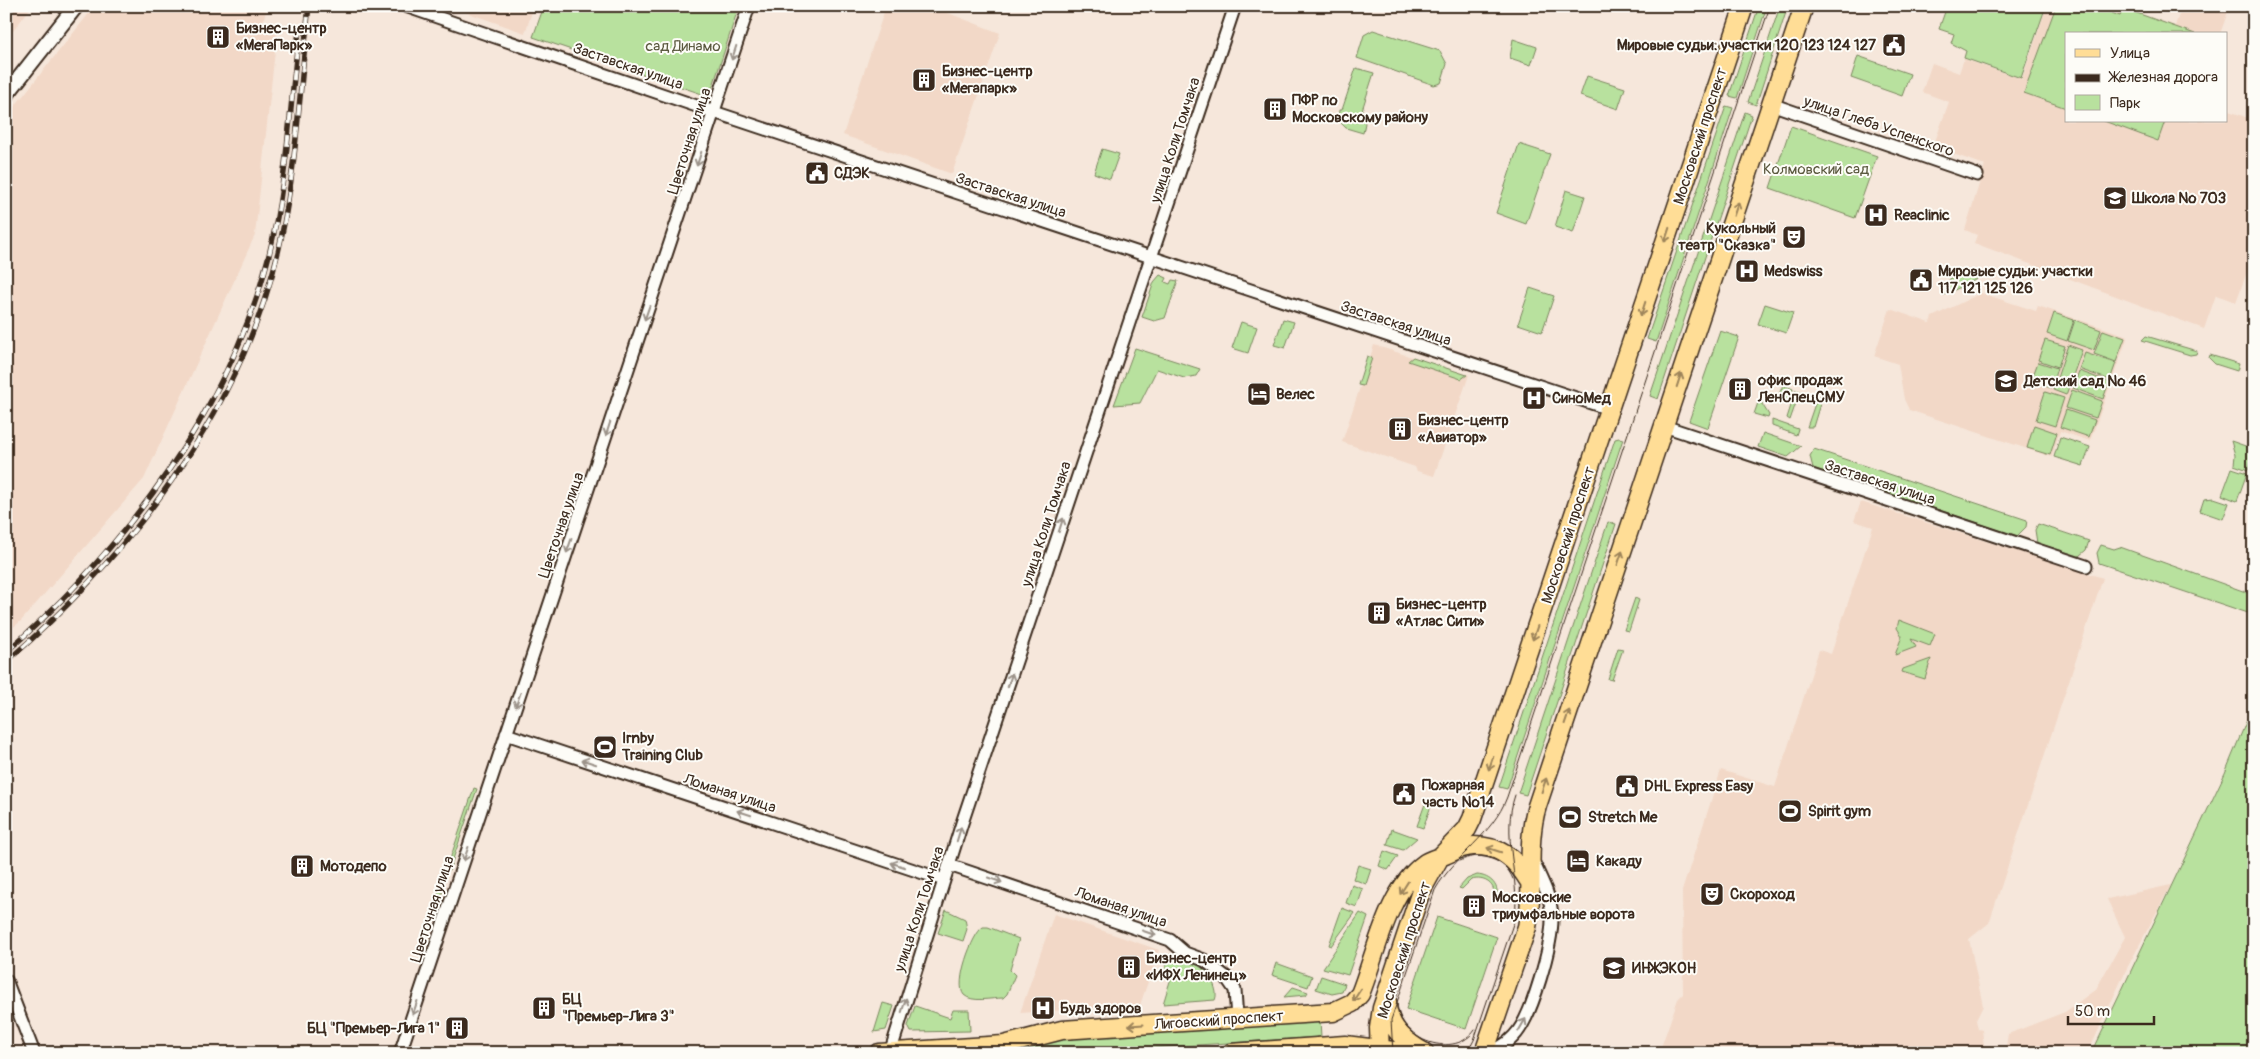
<svg xmlns="http://www.w3.org/2000/svg" width="2260" height="1059" viewBox="0 0 2260 1059" font-family="Pangolin,sans-serif">
<style>
.built{fill:#f2d8c7}
.green{fill:#b8e19e;stroke:#7a865e}
.lines{fill:none;stroke-linecap:round;stroke-linejoin:round}
.minor-casing{stroke:#3b2a1e;stroke-width:15}
.tertiary-casing{stroke:#3b2a1e;stroke-width:18}
.primary-casing{stroke:#3b2a1e;stroke-width:21}
.minor{stroke:#fdfcf7;stroke-width:11}
.tertiary{stroke:#fdfcf7;stroke-width:14}
.primary{stroke:#ffdd96;stroke-width:18}
.tram{stroke:#3b2a1e;stroke-width:1}
.rail-casing{stroke:#3b2a1e;stroke-width:5.5}
.rail{stroke:#fdfcf7;stroke-width:4;stroke-dasharray:11;stroke-linecap:butt}
.oneway{stroke:#9c938a}
.oneway2{stroke:#9d845a}
.labels{text-anchor:middle;stroke-width:4;stroke-linejoin:round;paint-order:stroke}
.poi-label{font-size:15px;font-weight:bold;fill:#3b2a1e;stroke:#fdfcf7;text-anchor:start}
.park-label{font-size:15px;fill:#5a583e;stroke:#fdfcf7}
.street-label{font-size:15px;fill:#3b2a1e;stroke:#fdfcf7}
</style>
<rect width="100%" height="100%" fill="#f6e7db"/>
<filter id="ink" filterUnits="userSpaceOnUse"><feTurbulence type="fractalNoise" baseFrequency=".02" numOctaves="2"/><feDisplacementMap in="SourceGraphic" scale="10" xChannelSelector="R" yChannelSelector="G"/><feConvolveMatrix kernelMatrix="1 2 1 2 8 2 1 2 1" color-interpolation-filters="sRGB"/></filter>
<g filter="url(#ink)">
<!-- built -->
<path class="built" d="M6,6H32L6,40Z
M95,6H268L261,26L277,32L255,235L144,479L21,621L6,633V117Z
M448,6H534L525,33Z
M886,6H930L1000,33L952,174L843,135Z
M2047,6H2119L2175,26L2182,6H2230L2220,34H2066V121H2226V110L2254,120V253L2236,302L2216,295L2204,329L1974,243L1977,235L1965,230L1985,165L1933,147L1949,102L1922,92L1932,63L1959,73L1964,59L2022,79Z
M1981,293L2036,311L2038,306L2128,336L2090,441L2060,431L2052,457L1909,410L1904,399L1898,364L1874,356L1890,309L1930,323L1932,317Z
M1374,345L1469,375L1434,476L1417,471L1415,467L1342,442Z
M1861,502L2103,578L1989,923L1969,939L1983,1006L1976,1020L1978,1029L1982,1030L1985,1053H1659L1678,999L1683,994L1682,891L1721,770L1775,787L1819,650L1831,654L1873,527L1854,521Z
M2171,885L2125,972L2088,1053H2005L2008,1034L2065,1012L2096,989L2125,937L2107,899Z
M1054,914L1159,950L1140,1005L1020,1013Z"/>
<!-- green -->
<path class="green" d="M544,6H739L712,89L709,94L705,95L533,37Z
M1759,6H1767L1737,98L1729,96Z
M1780,6H1788L1756,105L1748,102Z
M1947,6H2046L2021,78L1964,58L1966,51L1951,43L1954,34L1939,29Z
M2056,6H2093L2120,16L2123,8L2195,34H2066V108L2024,93Z
M1373,30L1440,51L1447,64L1441,83L1434,85L1357,58L1364,35Z
M1513,39L1537,47L1531,65L1510,58Z
M1858,56L1910,74L1902,96L1851,78Z
M1356,68L1374,73L1360,116L1365,123L1363,133L1346,128L1338,120L1339,110H1342Z
M1587,76L1625,88L1618,109L1580,96Z
M1726,106L1733,108L1656,342L1647,339Z
M1745,112L1752,115L1658,399L1650,396Z
M2104,121H2165L2158,141Z
M1791,126L1877,156L1855,218L1770,188Z
M1519,144L1550,154L1526,224L1496,213Z
M1102,149L1119,154L1110,179L1094,173Z
M1566,190L1585,196L1573,233L1555,227Z
M1953,271L1977,279L1944,295Z
M1160,275L1167,278L1165,282L1170,284L1172,280L1178,281L1165,318L1154,321L1142,317L1154,282Z
M1530,288L1554,296L1542,332L1518,324Z
M1765,304L1793,313L1786,333L1758,324Z
M2054,313L2074,320L2067,341L2047,334Z
M1283,319L1294,322L1285,348L1274,345Z
M2075,320L2101,330L2094,350L2068,341Z
M1241,322L1257,327L1248,353L1232,348Z
M2103,330L2125,338L2116,362L2094,354Z
M1720,331L1739,337L1708,428L1689,421Z
M2146,336L2197,351L2196,354L2190,355L2142,340Z
M2045,340L2065,346L2058,367L2038,360Z
M2068,345L2082,350L2066,395L2053,390Z
M1135,348L1200,369L1196,376L1184,378L1157,369L1140,403L1114,405Z
M2085,353L2116,363L2110,380L2079,369Z
M2210,355L2239,364L2237,371L2215,364L2209,358Z
M1367,356L1372,358L1363,386L1358,385Z
M1413,357L1467,375L1461,379L1408,361Z
M2038,362L2057,368L2051,388L2031,381Z
M2079,371L2109,382L2103,399L2073,388Z
M1783,385L1793,389L1790,401L1778,397Z
M1796,390L1809,394L1806,402L1797,400L1790,420L1787,418Z
M2072,390L2102,401L2096,418L2066,408Z
M2045,392L2064,398L2055,426L2036,420Z
M1823,394L1813,427H1807L1817,398Z
M1759,400L1763,401L1762,404L1769,415L1768,418L1754,414Z
M2066,410L2095,420L2089,437L2060,427Z
M1772,420L1798,429L1796,435L1772,426Z
M2034,425L2057,433L2050,455L2027,448Z
M1763,433L1801,446L1788,457L1758,447Z
M2060,437L2090,447L2083,466L2054,457Z
M1619,438L1623,439L1507,789L1499,787L1615,439Z
M2231,441L2254,449L2248,470L2234,465L2235,455Z
M1814,449L2027,520L2026,527L2017,536L1813,468L1810,456Z
M2232,468L2247,473L2237,501L2222,495Z
M2214,498L2229,503L2223,519L2200,511L2204,499Z
M1608,522L1616,524L1526,795L1518,793Z
M2038,524L2089,541L2086,550L2079,556L2037,543L2035,530Z
M2101,545L2114,549L2120,547L2254,595V615L2099,563L2097,553Z
M1635,598L1639,600L1629,631L1624,630Z
M1899,620L1935,634L1930,646L1911,639L1916,647L1895,655L1902,636L1897,628Z
M1618,648L1623,649L1612,680L1608,679Z
M1931,659L1925,679L1902,672L1903,669Z
M2254,703V1053H2092L2225,773Z
M474,788L477,789L449,871H446Z
M1425,804L1431,806L1423,828L1417,826Z
M1392,829L1417,838L1403,850L1387,845Z
M1384,851L1398,856L1388,870L1379,866Z
M1358,865L1371,869L1366,884L1353,879Z
M1477,875C1491,876 1500,886 1497,900L1494,899C1497,885 1485,876 1471,880L1462,889L1459,888L1467,879Z
M441,885L444,887L430,929L427,926Z
M1352,885L1363,889L1357,907L1346,903Z
M1342,908L1355,913L1331,946L1329,945Z
M946,910L965,919L967,929L963,941L938,933Z
M1360,913L1368,917L1348,975L1323,968Z
M1437,917L1497,937L1466,1029L1406,1009Z
M983,927H988L1019,939L1010,970L1015,975L1007,994L1003,998C992,998 972,1003 964,995C954,984 972,934 983,927Z
M1170,954C1189,961 1206,964 1214,985C1216,991 1217,995 1215,1000L1163,1004L1171,978L1163,976Z
M1276,963L1312,976L1308,987L1272,975Z
M1321,976L1345,984L1342,992L1332,994L1316,989Z
M1293,987L1308,992L1306,995L1284,997Z
M883,1003L894,1006L886,1030L874,1032Z
M915,1006L950,1018L953,1010H969L970,1031L911,1032L908,1026Z
M1320,1020L1321,1037L1074,1053H1014L1057,1037Z"/>
<g class="lines">
<!-- minor casing -->
<g class="minor-casing">
<path id="minor" d="M405,6L714,112L1609,409
M1771,104L1977,175
M1664,426L2086,566
M506,734L944,880
M949,865L1170,940L1185,953L1204,960L1226,977L1235,990L1237,1019
M6,980L34,1053
M400,1053L749,6
M890,1053L962,823L1235,6
M1484,1053C1497,1049 1505,1046 1514,1036C1532,1018 1553,942 1552,916C1551,896 1541,880 1533,861"/>
</g>
<!-- tertiary casing -->
<g class="tertiary-casing">
<path id="tertiary" d="M6,95L76,6"/>
</g>
<!-- primary casing -->
<g class="primary-casing">
<path id="primary" d="M1387,1001C1386,1025 1405,1042 1425,1053
M879,1053L1004,1045L1062,1030L1333,1012L1352,1003L1360,994C1376,955 1387,891 1424,864C1429,860 1438,858 1445,855C1454,851 1463,846 1474,846C1500,846 1516,859 1529,881
M1231,1053L1345,1045L1410,1053
M1380,1053L1379,1028L1382,1008L1421,891L1440,857L1467,829L1472,819L1744,6
M1484,1053L1527,927C1535,887 1525,846 1537,806L1804,6"/>
</g>
<!-- minor -->
<use href="#minor" class="minor"/>
<!-- tertiary -->
<use href="#tertiary" class="tertiary"/>
<!-- primary -->
<use href="#primary" class="primary"/>
<!-- tram -->
<path class="tram" d="M1460,861C1481,850 1504,857 1513,879
M1397,1003C1399,1043 1456,1059 1475,1030
M1393,1053L1391,1020L1435,890C1455,855 1493,835 1507,797L1770,6
M1467,1053L1474,1040L1515,918C1520,877 1501,835 1515,795"/>
<!-- rail casing -->
<g class="rail-casing">
<path id="rail" d="M6,652C123,551 231,407 269,255C287,182 290,106 299,31
M6,662C132,553 246,405 281,239C297,162 300,83 309,6"/>
</g>
<!-- rail -->
<use href="#rail" class="rail"/>
</g>
<!-- one-way arrows -->
<defs><path id="oneway-shaft" d="M-6 0H5M1.5-3L5.5 0L1.5 3" fill="none" stroke-width="1.6" stroke-linecap="round" stroke-linejoin="round" transform="scale(1.25)"/></defs>
<g class="oneway">
<use href="#oneway-shaft" transform="translate(734 53) rotate(108)"/>
<use href="#oneway-shaft" transform="translate(699 159) rotate(108)"/>
<use href="#oneway-shaft" transform="translate(647 313) rotate(109)"/>
<use href="#oneway-shaft" transform="translate(608 429) rotate(108)"/>
<use href="#oneway-shaft" transform="translate(1061 525) rotate(-72)"/>
<use href="#oneway-shaft" transform="translate(569 546) rotate(109)"/>
<use href="#oneway-shaft" transform="translate(1010 680) rotate(-72)"/>
<use href="#oneway-shaft" transform="translate(518 700) rotate(109)"/>
<use href="#oneway-shaft" transform="translate(589 762) rotate(-162)"/>
<use href="#oneway-shaft" transform="translate(744 813) rotate(-162)"/>
<use href="#oneway-shaft" transform="translate(959 834) rotate(-73)"/>
<use href="#oneway-shaft" transform="translate(466 854) rotate(109)"/>
<use href="#oneway-shaft" transform="translate(898 865) rotate(-162)"/>
<use href="#oneway-shaft" transform="translate(995 880) rotate(19)"/>
<use href="#oneway-shaft" transform="translate(1149 933) rotate(19)"/>
<use href="#oneway-shaft" transform="translate(904 1005) rotate(-72)"/>
<use href="#oneway-shaft" transform="translate(415 1008) rotate(109)"/>
<use href="#oneway-shaft" transform="translate(1522 1025) rotate(-60)"/>
</g>
<g class="oneway2">
<use href="#oneway-shaft" transform="translate(1736 209) rotate(-71)"/>
<use href="#oneway-shaft" transform="translate(1667 235) rotate(108)"/>
<use href="#oneway-shaft" transform="translate(1643 309) rotate(108)"/>
<use href="#oneway-shaft" transform="translate(1679 380) rotate(-72)"/>
<use href="#oneway-shaft" transform="translate(1620 558) rotate(-71)"/>
<use href="#oneway-shaft" transform="translate(1535 633) rotate(109)"/>
<use href="#oneway-shaft" transform="translate(1567 717) rotate(-71)"/>
<use href="#oneway-shaft" transform="translate(1491 763) rotate(109)"/>
<use href="#oneway-shaft" transform="translate(1544 785) rotate(-71)"/>
<use href="#oneway-shaft" transform="translate(1494 850) rotate(-162)"/>
<use href="#oneway-shaft" transform="translate(1404 888) rotate(122)"/>
<use href="#oneway-shaft" transform="translate(1357 995) rotate(123)"/>
<use href="#oneway-shaft" transform="translate(1136 1025) rotate(176)"/>
</g>
</g>
<!-- icons -->
<defs>
<g id="building-square" transform="scale(1.25)"><rect x="-9" y="-9" width="18" height="18" rx="4" fill="#3b2a1e" stroke="#fdfcf7"/><path d="M-4-6H4V6H1V3H-1V6H-4ZM-2.5-4.3h1.7v1.8h-1.7ZM.8-4.3h1.7v1.8H.8ZM-2.5-1h1.7V.8h-1.7ZM.8-1h1.7V.8H.8Z" fill="#fff"/></g>
<g id="civic-square" transform="scale(1.25)"><rect x="-9" y="-9" width="18" height="18" rx="4" fill="#3b2a1e" stroke="#fdfcf7"/><path d="M-.6-6.5H3V-4.5H.6V-3L4-1V1h2V6H-6V1h2V-1L-.6-3ZM-1.2 2.5V6h2.4V2.5Z" fill="#fff"/></g>
<g id="school-square" transform="scale(1.25)"><rect x="-9" y="-9" width="18" height="18" rx="4" fill="#3b2a1e" stroke="#fdfcf7"/><path d="M0-5L7-2L0 1L-7-2ZM-4 1L0 2.5L4 1V4Q0 6-4 4Z" fill="#fff"/></g>
<g id="hospital-square" transform="scale(1.25)"><rect x="-9" y="-9" width="18" height="18" rx="4" fill="#3b2a1e" stroke="#fdfcf7"/><path d="M-5-5h3v3.5h4V-5h3V5h-3V1.5h-4V5h-3Z" fill="#fff"/></g>
<g id="theatre-square" transform="scale(1.25)"><rect x="-9" y="-9" width="18" height="18" rx="4" fill="#3b2a1e" stroke="#fdfcf7"/><path d="M-5-5.5Q0-4 5-5.5V0Q5 5 0 6Q-5 5-5 0ZM-3.3-2.5H-1v1.5H-3.3ZM1-2.5H3.3v1.5H1ZM-2.8 1Q0 5.5 2.8 1Z" fill="#fff"/></g>
<g id="hotel-square" transform="scale(1.25)"><rect x="-9" y="-9" width="18" height="18" rx="4" fill="#3b2a1e" stroke="#fdfcf7"/><path d="M-6-4.5h1.5V1H6V5H4.5V3h-9V5H-6ZM-4 0a1.8 1.8 0 1 1 3.6 0ZM.5 0V-2.5h3Q6-2.5 6 0Z" fill="#fff"/></g>
<g id="stadium-square" transform="scale(1.25)"><rect x="-9" y="-9" width="18" height="18" rx="4" fill="#3b2a1e" stroke="#fdfcf7"/><path d="M0-5a6.5 5 0 1 0 0 10a6.5 5 0 1 0 0-10ZM-3.5-1.8h7v3.6h-7Z" fill="#fff"/></g>
<g id="university-square" transform="scale(1.25)"><rect x="-9" y="-9" width="18" height="18" rx="4" fill="#3b2a1e" stroke="#fdfcf7"/><path d="M0-5L7-2L0 1L-7-2ZM-4 1L0 2.5L4 1V4Q0 6-4 4Z" fill="#fff"/></g>
</defs>
<g fill-rule="evenodd">
<use href="#building-square" x="218" y="37"/>
<use href="#civic-square" x="1894" y="45"/>
<use href="#building-square" x="924" y="80"/>
<use href="#building-square" x="1275" y="109"/>
<use href="#civic-square" x="817" y="173"/>
<use href="#school-square" x="2115" y="198"/>
<use href="#hospital-square" x="1876" y="215"/>
<use href="#theatre-square" x="1794" y="237"/>
<use href="#hospital-square" x="1747" y="271"/>
<use href="#civic-square" x="1921" y="280"/>
<use href="#school-square" x="2006" y="381"/>
<use href="#building-square" x="1740" y="389"/>
<use href="#hotel-square" x="1259" y="394"/>
<use href="#hospital-square" x="1534" y="398"/>
<use href="#building-square" x="1400" y="429"/>
<use href="#building-square" x="1379" y="613"/>
<use href="#stadium-square" x="605" y="747"/>
<use href="#civic-square" x="1627" y="786"/>
<use href="#civic-square" x="1404" y="794"/>
<use href="#stadium-square" x="1790" y="811"/>
<use href="#stadium-square" x="1570" y="817"/>
<use href="#hotel-square" x="1578" y="861"/>
<use href="#building-square" x="302" y="866"/>
<use href="#theatre-square" x="1712" y="894"/>
<use href="#building-square" x="1474" y="906"/>
<use href="#building-square" x="1129" y="967"/>
<use href="#university-square" x="1614" y="968"/>
<use href="#building-square" x="544" y="1008"/>
<use href="#hospital-square" x="1043" y="1008"/>
<use href="#building-square" x="457" y="1028"/>
</g>
<g class="labels">
<!-- poi labels -->
<g class="poi-label">
<text x="236" y="33">Бизнес-центр<tspan x="236" dy="17">«МегаПарк»</tspan></text>
<text x="1876" y="50" text-anchor="end">Мировые судьи: участки 120 123 124 127</text>
<text x="942" y="76">Бизнес-центр<tspan x="942" dy="17">«Мегапарк»</tspan></text>
<text x="1292" y="105">ПФР по<tspan x="1292" dy="17">Московскому району</tspan></text>
<text x="834" y="178">СДЭК</text>
<text x="2132" y="203">Школа № 703</text>
<text x="1894" y="220">Reaclinic</text>
<text x="1776" y="233" text-anchor="end">Кукольный<tspan x="1776" dy="17">театр "Сказка"</tspan></text>
<text x="1764" y="276">Medswiss</text>
<text x="1938" y="276">Мировые судьи: участки<tspan x="1938" dy="17">117 121 125 126</tspan></text>
<text x="1758" y="385">офис продаж<tspan x="1758" dy="17">ЛенСпецСМУ</tspan></text>
<text x="2024" y="386">Детский сад № 46</text>
<text x="1276" y="399">Велес</text>
<text x="1552" y="403">СиноМед</text>
<text x="1418" y="425">Бизнес-центр<tspan x="1418" dy="17">«Авиатор»</tspan></text>
<text x="1396" y="609">Бизнес-центр<tspan x="1396" dy="17">«Атлас Сити»</tspan></text>
<text x="622" y="743">Irnby<tspan x="622" dy="17">Training Club</tspan></text>
<text x="1422" y="790">Пожарная<tspan x="1422" dy="17">часть №14</tspan></text>
<text x="1644" y="791">DHL Express Easy</text>
<text x="1808" y="816">Spirit gym</text>
<text x="1588" y="822">Stretch Me</text>
<text x="1596" y="866">Какаду</text>
<text x="320" y="871">Мотодепо</text>
<text x="1730" y="899">Скороход</text>
<text x="1492" y="902">Московские<tspan x="1492" dy="17">триумфальные ворота</tspan></text>
<text x="1146" y="963">Бизнес-центр<tspan x="1146" dy="17">«ИФХ Ленинец»</tspan></text>
<text x="1632" y="973">ИНЖЭКОН</text>
<text x="562" y="1004">БЦ<tspan x="562" dy="17">"Премьер-Лига 3"</tspan></text>
<text x="1060" y="1013">Будь здоров</text>
<text x="440" y="1033" text-anchor="end">БЦ "Премьер-Лига 1"</text>
</g>
<!-- park labels -->
<g class="park-label">
<text x="683" y="51">сад Динамо</text>
<text x="1816" y="174">Колмовский сад</text>
</g>
<!-- street labels -->
<g class="street-label">
<text transform="translate(628 66) rotate(19)" y="5">Заставская улица</text>
<text transform="translate(1879 126) rotate(19)" y="5">улица Глеба Успенского</text>
<text transform="translate(1700 136) rotate(-72)" y="5">Московский проспект</text>
<text transform="translate(1175 140) rotate(-72)" y="5">улица Коли Томчака</text>
<text transform="translate(689 141) rotate(-72)" y="5">Цветочная улица</text>
<text transform="translate(1011 195) rotate(18)" y="5">Заставская улица</text>
<text transform="translate(1396 323) rotate(18)" y="5">Заставская улица</text>
<text transform="translate(1880 482) rotate(18)" y="5">Заставская улица</text>
<text transform="translate(1046 524) rotate(-72)" y="5">улица Коли Томчака</text>
<text transform="translate(561 525) rotate(-71)" y="5">Цветочная улица</text>
<text transform="translate(1568 535) rotate(-72)" y="5">Московский проспект</text>
<text transform="translate(730 793) rotate(18)" y="5">Ломаная улица</text>
<text transform="translate(1121 907) rotate(19)" y="5">Ломаная улица</text>
<text transform="translate(432 909) rotate(-72)" y="5">Цветочная улица</text>
<text transform="translate(919 909) rotate(-72)" y="5">улица Коли Томчака</text>
<text transform="translate(1404 950) rotate(-72)" y="5">Московский проспект</text>
<text transform="translate(1219 1020) rotate(-4)" y="5">Лиговский проспект</text>
</g>
</g>
<!-- margin -->
<rect width="2260" height="1059" fill="none" stroke="#fdfcf7" stroke-width="25"/>
<rect x="12" y="12" width="2235" height="1034" fill="none" stroke="#3b2a1e" stroke-width="2" filter="url(#ink)"/>
<!-- legend -->
<rect x="2065" y="32" width="162" height="90" fill="#fdfcf7" stroke="#afa8a0"/>
<rect x="2075" y="49" width="25" height="8" fill="#ffdd96" stroke="#afa8a0"/>
<text x="2110" y="58" font-size="15" fill="#3b2a1e">Улица</text>
<rect x="2075" y="74" width="25" height="8" fill="#3b2a1e" stroke="#afa8a0"/>
<text x="2110" y="82" font-size="15" fill="#3b2a1e">Железная дорога</text>
<rect x="2075" y="95" width="25" height="15" fill="#b8e19e" stroke="#afa8a0"/>
<text x="2110" y="108" font-size="15" fill="#3b2a1e">Парк</text>
<!-- scale -->
<path d="M2068 1016v8h86v-8" fill="none" stroke="#3b2a1e" stroke-width="2.5"/>
<text x="2075" y="1016" font-size="15" fill="#3b2a1e" stroke="#fdfcf7" stroke-width="4" paint-order="stroke">50 m</text>
</svg>
